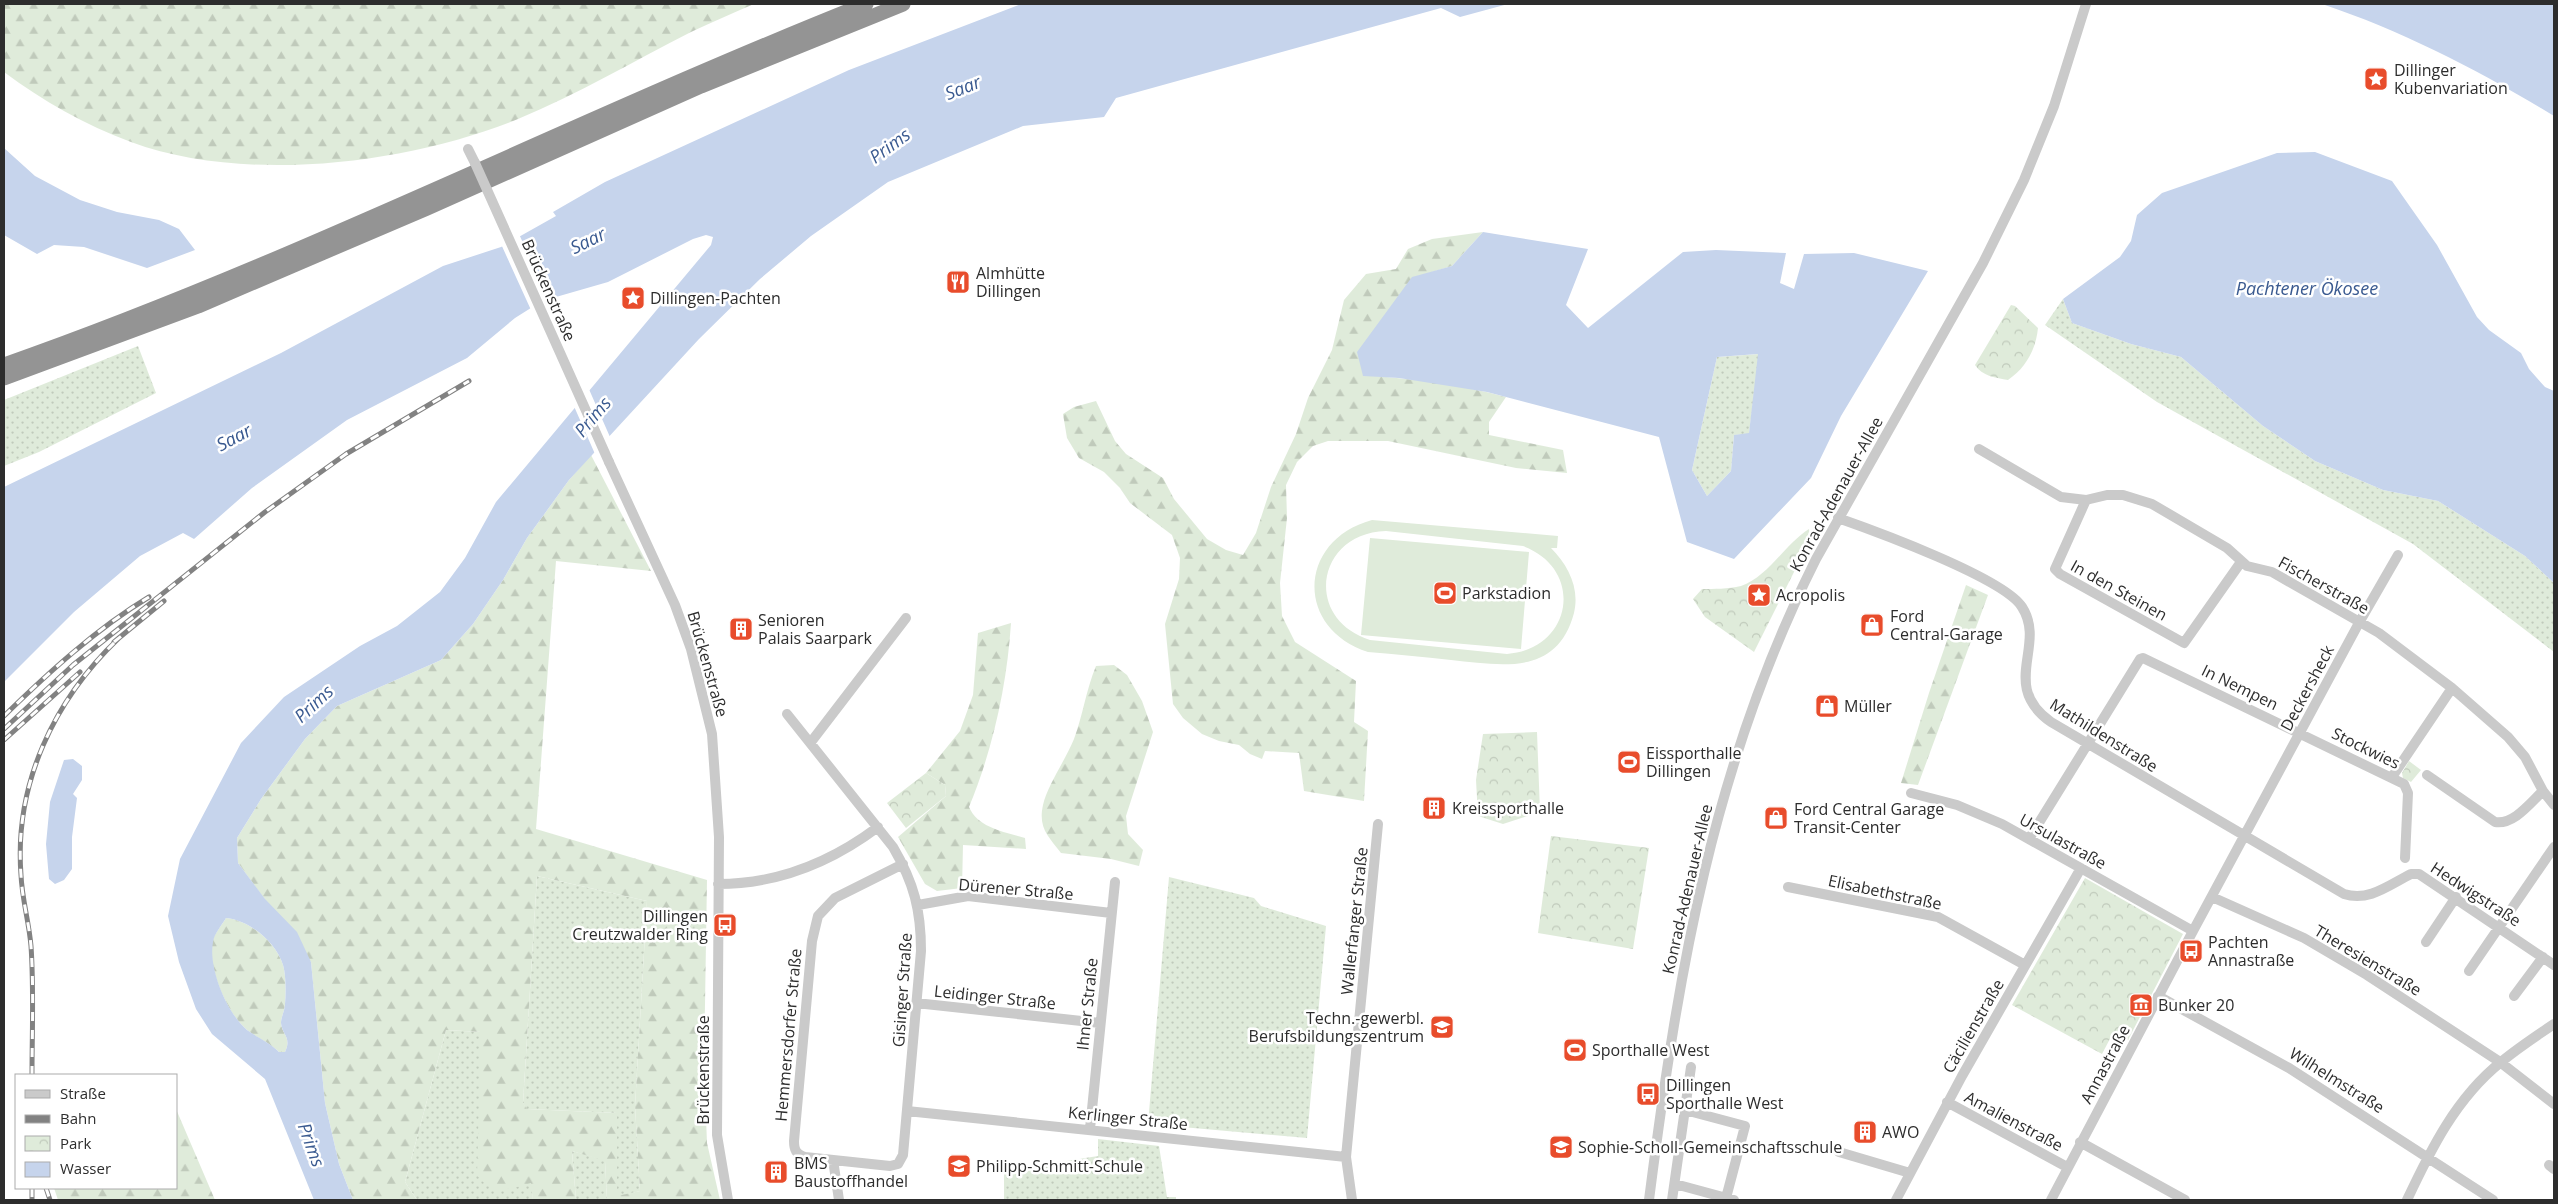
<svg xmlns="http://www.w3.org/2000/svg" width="2558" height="1204" viewBox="0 0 2558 1204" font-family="'Open Sans',sans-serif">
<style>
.grass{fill:url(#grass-dots)}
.forest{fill:url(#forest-firs);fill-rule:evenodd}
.park{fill:url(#park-crowns)}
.pitch{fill:#dfebda;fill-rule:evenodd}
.water{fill:#c6d4ec;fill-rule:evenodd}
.pier{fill:#fff}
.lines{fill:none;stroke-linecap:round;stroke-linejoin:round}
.minor{stroke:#cacaca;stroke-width:10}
.highway{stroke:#949494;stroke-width:15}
.rail-casing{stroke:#828282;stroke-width:5}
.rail{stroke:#fff;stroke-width:3;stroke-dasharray:9;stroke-linecap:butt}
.minor-bridge{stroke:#cacaca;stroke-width:10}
.labels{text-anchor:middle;stroke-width:5;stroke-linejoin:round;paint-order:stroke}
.poi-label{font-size:16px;fill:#2d2d2d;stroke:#fff;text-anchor:start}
.street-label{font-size:16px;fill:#2d2d2d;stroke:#fff}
.water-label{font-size:18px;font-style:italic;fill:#3a5a90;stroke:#fff}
</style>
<defs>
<pattern id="grass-dots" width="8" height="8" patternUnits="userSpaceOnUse" patternTransform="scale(1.25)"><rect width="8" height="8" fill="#dfebda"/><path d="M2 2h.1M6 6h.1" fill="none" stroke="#c0cabb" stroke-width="1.8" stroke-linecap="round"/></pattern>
<pattern id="forest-firs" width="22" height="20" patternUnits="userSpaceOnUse" patternTransform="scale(1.25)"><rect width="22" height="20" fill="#dfebda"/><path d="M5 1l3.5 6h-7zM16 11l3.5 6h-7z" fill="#c0cabb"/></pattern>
<pattern id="park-crowns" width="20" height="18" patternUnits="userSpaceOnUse" patternTransform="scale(1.25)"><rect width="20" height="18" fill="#dfebda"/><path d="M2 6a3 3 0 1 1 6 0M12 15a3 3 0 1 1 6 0" fill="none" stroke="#c0cabb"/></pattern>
</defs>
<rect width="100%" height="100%" fill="#fff"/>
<!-- grass -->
<path class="grass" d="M2063,299L2072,323L2131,344L2181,357L2263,426L2315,461L2383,490L2438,501L2525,556L2554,583V652L2413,544L2157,402L2045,325Z
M138,346L156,393L39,452L4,466V400Z
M1759,354L1749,434L1734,435L1731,471L1707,496L1692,470L1717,357Z
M537,876L647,901L635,1106L640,1191L617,1197V1113L526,1109L523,1103Z
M1169,877L1254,898L1261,906L1326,926L1307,1138L1148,1124Z
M446,1030L481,1032L532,1183L533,1200H417L405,1182Z
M1098,1139L1159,1146L1167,1197H1176V1200H1004V1171L1098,1156Z
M572,1151L605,1160L607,1200H576Z"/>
<!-- forest -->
<path class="forest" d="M4,4H754C733,13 712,22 691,32C634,61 578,94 518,119C407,164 245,184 131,142C85,125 43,101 4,72Z
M1483,232L1452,266L1412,278L1363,375C1411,379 1460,384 1506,397L1489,422V435L1563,450L1567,473L1516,468L1388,441H1328L1313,446L1297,462L1286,485L1287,518L1280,583L1282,616L1295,642L1356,681L1354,722L1368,731L1364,801L1304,791L1299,753L1265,751L1262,759L1250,754L1239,745L1219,741L1202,734L1183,718L1173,704L1165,624L1179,579L1180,558L1172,535L1130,503L1120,488L1104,472L1079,458L1067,438L1063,414L1074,407L1096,401L1115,441L1126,454L1163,478L1174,499L1207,539L1226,550L1243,555L1256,533L1271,487L1296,434L1308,398L1332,350L1344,300L1366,274L1396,269L1408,249L1432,239Z
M591,455L651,571L556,561L536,829L707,880L704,1067L707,1143L720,1200H607L605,1161L572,1151L576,1200H533L531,1183C508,1189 494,1197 477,1175L481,1032L446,1030L405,1182L417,1200H353L339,1164L325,1103L311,962L238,863L237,838L261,799L305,739L337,706L441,660L473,624L503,580L527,538L569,480ZM537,876L647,901L635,1106L640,1191L617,1196V1113L527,1109L523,1103Z
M1966,585L1988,595L1918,785L1901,783L1929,693Z
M1011,623C1007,685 993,749 969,807C978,828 1005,832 1025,838L1026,849L963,845L962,888L937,891L925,884L898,837L946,796L945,785L926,773L960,731L973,695L978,633Z
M1114,665L1127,675L1142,701L1153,732L1126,816L1128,834L1143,850L1139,866L1111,859L1061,853C1048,836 1038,828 1043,805C1047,786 1066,759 1074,739C1083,715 1086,690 1096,666Z
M226,918C249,920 276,942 283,965C286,975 286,993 285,1004C285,1010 281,1017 281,1023C282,1035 292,1037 285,1052H279C269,1042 257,1038 247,1030C227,1013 208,969 212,942C214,934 222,925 226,918Z
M176,1109L215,1200H58L54,1188H176Z"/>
<!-- park -->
<path class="park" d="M2011,305L2015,306L2038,328C2036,349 2026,368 2008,380C1996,378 1982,376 1975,365Z
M1809,529L1810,540L1754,652L1705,617L1693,599L1702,589C1714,589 1728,589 1741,586C1768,577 1785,544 1809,529Z
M1537,732L1540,812L1503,824L1478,816L1476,780L1483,734Z
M2409,761L2421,770L2411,782L2403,778L2402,773Z
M926,773L945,785L946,796L906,828L887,803Z
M1551,836L1649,848L1633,949L1538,933Z
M2085,878L2183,934L2128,1040L2113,1033L2102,1054L2012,1005Z"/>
<!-- pitch -->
<path class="pitch" d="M1372,520L1558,536L1557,548H1551C1568,565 1580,588 1574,613C1557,677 1501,665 1451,660C1423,657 1396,654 1368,652C1294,628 1298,540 1372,520ZM1386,531L1523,546C1585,569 1573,649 1507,654L1370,640C1303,619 1316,533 1386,531Z
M1370,538L1529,552L1521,649L1361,635Z"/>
<!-- water -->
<path class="water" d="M1021,4H1508L1460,17L1441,8L1116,98L1104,117L1023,126L888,182L811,236L760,279L699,339L569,480L527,538L503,580L473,624L441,660L337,706L305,739L261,799L237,838L238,863L265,899L297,932L311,962L325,1103L339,1164L353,1200H314L265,1079L212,1034L196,1009L179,962L168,916L180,859L241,743L284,697L360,646L397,626L440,592L465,558L496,502L711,245L713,237L706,235L693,239L608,282L542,301L515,318L467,358L347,420L252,488L194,539L183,533L140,556L74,612L4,682V487L281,353L443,266L501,247L556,216L553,212L605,182L849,70ZM226,918C249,920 276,942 283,965C286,975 286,993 285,1004C285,1010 281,1017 281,1023C282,1035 292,1037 285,1052H279C269,1042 258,1038 247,1030C227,1013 208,968 213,942C214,934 222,925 226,918Z
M2322,4H2554V116C2482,72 2403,31 2322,4Z
M4,148L35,176L80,200L117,212L159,220L179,229L195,250L147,268L84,247L54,245L37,254L4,235Z
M2315,152L2392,181L2437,245L2477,317L2489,330L2521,353L2529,369L2545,387L2554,391V583L2525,556L2438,501L2383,490L2315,461L2263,426L2181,357L2131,344L2072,323L2063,299L2120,257L2131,241L2137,215L2162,193L2277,153Z
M1483,232L1588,249L1566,305L1588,328L1683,252L1716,250L1786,253L1780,283L1794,289L1804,254L1854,253L1928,271L1841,416L1811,478L1734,559L1687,542L1659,437L1487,392L1399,378L1363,376L1357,352L1412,277L1452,266ZM1758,354L1749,433L1734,435L1731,471L1707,496L1692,470L1717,357Z
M73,759L82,766V780L73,794L77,798L72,837V869L64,880L55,884L49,879L46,844L50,802L64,760Z"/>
<!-- pier -->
<path class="pier" d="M519,234L549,301L531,310L501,244Z
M588,387L610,437L595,454L573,404Z"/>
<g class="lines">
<!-- minor -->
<path class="minor" d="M468,149L475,163
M1979,449L2061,497L2086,500L2107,495H2123L2152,504L2227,548L2247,566L2272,572L2379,633L2452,688L2508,737L2525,757L2543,791L2554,805
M609,462L675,605L691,649L712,734L719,837L717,1135L728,1200
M2086,500L2055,569L2060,574L2184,643L2241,562
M1838,518C1875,531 2004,578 2022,607C2047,646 1999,685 2051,722L2344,894C2369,902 2389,885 2411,874H2419L2554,965
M787,714L893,847C914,883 921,910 921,951L903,1155L898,1164L890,1166L805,1157C796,1154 794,1150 794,1141L812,941L818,916L835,898L903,864
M811,742L906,618
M2427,775L2495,822C2514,825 2530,803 2543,791
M2392,777L2452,688
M1911,793L1957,805L2002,824L2193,931
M2029,839L2140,659L2143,658L2404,784L2408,793L2405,858
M718,884C778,884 830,863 878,827
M1788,887L1938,917L2025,965
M2212,897L2304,938L2367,975L2500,1062L2554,1104
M918,905L968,896L1111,913
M2426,942L2456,897
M2469,971L2554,847
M2158,996L2289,1068L2493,1200
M2514,996L2543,957
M916,1003L1100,1023
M1947,1102L2067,1167
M1685,1110L1745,1126L1726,1198
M907,1111L1346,1157
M1090,1129L1115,882
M2080,1142L2185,1200
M1839,1152L1910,1173
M833,1160L839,1200
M2549,1165L2554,1169
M1675,1184L1734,1200
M1352,1200L1346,1157L1378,824
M1649,1200C1678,973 1712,766 1816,559L1983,263L2024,180L2054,106L2086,4
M1672,1200L1691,1067
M1896,1200L1962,1076L2081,868
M2051,1200L2193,931L2360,621L2398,555
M2407,1200C2431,1149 2456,1098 2501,1062C2518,1048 2536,1036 2554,1024"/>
<!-- highway -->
<path class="highway" d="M4,365C298,262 576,119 866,4
M4,378L198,306L427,208L701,86L903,4"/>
<!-- rail casing -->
<g class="rail-casing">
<path id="rail" d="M114,642L164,601
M4,716C48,673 96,629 149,597
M4,729L73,665L265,512L346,454L469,381
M4,740L80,672
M32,1075C32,1032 34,989 31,946C29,922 22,899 21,875C14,784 54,700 119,638
M32,1188V1200
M46,1188L50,1200"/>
</g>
<!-- rail -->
<use href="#rail" class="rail"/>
<!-- minor-bridge -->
<path class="minor-bridge" d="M475,163L609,462"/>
</g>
<!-- icons -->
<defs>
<g id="sight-square" transform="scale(1.25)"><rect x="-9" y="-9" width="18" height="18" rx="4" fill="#e84c2b" stroke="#fff"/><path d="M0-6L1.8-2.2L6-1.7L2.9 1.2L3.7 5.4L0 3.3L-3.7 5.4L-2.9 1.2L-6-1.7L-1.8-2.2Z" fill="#fff"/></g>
<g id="restaurant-square" transform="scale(1.25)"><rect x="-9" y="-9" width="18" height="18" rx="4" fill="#e84c2b" stroke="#fff"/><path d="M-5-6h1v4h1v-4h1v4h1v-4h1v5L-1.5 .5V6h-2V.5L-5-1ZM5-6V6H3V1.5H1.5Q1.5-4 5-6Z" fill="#fff"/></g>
<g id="stadium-square" transform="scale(1.25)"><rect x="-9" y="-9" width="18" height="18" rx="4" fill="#e84c2b" stroke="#fff"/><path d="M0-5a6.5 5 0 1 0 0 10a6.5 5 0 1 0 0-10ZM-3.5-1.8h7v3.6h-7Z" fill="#fff"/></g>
<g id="shop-square" transform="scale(1.25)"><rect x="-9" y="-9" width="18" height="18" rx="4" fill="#e84c2b" stroke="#fff"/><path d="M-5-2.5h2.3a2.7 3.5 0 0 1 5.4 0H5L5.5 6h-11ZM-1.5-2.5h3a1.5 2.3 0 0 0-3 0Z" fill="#fff"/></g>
<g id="building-square" transform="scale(1.25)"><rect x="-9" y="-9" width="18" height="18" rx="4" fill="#e84c2b" stroke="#fff"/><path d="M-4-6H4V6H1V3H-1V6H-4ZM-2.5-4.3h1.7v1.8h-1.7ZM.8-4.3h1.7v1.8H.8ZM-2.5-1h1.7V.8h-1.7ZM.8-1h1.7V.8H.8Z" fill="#fff"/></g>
<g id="bus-square" transform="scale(1.25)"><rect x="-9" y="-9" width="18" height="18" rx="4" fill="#e84c2b" stroke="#fff"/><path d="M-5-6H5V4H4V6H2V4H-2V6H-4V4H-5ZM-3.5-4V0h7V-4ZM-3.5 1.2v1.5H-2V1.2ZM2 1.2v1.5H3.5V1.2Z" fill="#fff"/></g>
<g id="museum-square" transform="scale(1.25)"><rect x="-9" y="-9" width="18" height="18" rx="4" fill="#e84c2b" stroke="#fff"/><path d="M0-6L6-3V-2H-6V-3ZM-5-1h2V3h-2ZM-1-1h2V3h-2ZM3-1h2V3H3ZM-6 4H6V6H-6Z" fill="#fff"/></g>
<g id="school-square" transform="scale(1.25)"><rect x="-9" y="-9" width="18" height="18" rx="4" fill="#e84c2b" stroke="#fff"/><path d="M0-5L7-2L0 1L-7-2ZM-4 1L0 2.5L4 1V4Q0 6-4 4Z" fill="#fff"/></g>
</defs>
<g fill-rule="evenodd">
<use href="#sight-square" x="2376" y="79"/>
<use href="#restaurant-square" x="958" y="282"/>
<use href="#sight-square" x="633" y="298"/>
<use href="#stadium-square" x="1445" y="593"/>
<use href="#sight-square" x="1759" y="595"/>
<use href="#shop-square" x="1872" y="625"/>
<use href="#building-square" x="741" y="629"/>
<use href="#shop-square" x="1827" y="706"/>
<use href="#stadium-square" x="1629" y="762"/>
<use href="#building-square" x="1434" y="808"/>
<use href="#shop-square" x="1776" y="818"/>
<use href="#bus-square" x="725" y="925"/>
<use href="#bus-square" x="2191" y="951"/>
<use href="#museum-square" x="2141" y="1005"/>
<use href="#school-square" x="1442" y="1027"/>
<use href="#stadium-square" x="1575" y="1050"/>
<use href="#bus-square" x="1648" y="1094"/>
<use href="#building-square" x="1865" y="1132"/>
<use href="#school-square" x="1561" y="1147"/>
<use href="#school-square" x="959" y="1166"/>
<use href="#building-square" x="776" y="1172"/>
</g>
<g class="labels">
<!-- poi labels -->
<g class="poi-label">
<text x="2394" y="76">Dillinger<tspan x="2394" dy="18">Kubenvariation</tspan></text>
<text x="976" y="279">Almhütte<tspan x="976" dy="18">Dillingen</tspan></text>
<text x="650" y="304">Dillingen-Pachten</text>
<text x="1462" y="599">Parkstadion</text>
<text x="1776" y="601">Acropolis</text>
<text x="1890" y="622">Ford<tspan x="1890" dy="18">Central-Garage</tspan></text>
<text x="758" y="626">Senioren<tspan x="758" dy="18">Palais Saarpark</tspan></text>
<text x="1844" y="712">Müller</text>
<text x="1646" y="759">Eissporthalle<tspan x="1646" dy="18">Dillingen</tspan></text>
<text x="1452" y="814">Kreissporthalle</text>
<text x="1794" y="815">Ford Central Garage<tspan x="1794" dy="18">Transit-Center</tspan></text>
<text x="708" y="922" text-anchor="end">Dillingen<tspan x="708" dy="18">Creutzwalder Ring</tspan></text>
<text x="2208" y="948">Pachten<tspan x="2208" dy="18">Annastraße</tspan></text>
<text x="2158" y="1011">Bunker 20</text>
<text x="1424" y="1024" text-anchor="end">Techn.-gewerbl.<tspan x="1424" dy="18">Berufsbildungszentrum</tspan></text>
<text x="1592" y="1056">Sporthalle West</text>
<text x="1666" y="1091">Dillingen<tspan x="1666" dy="18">Sporthalle West</tspan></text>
<text x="1882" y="1138">AWO</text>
<text x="1578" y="1153">Sophie-Scholl-Gemeinschaftsschule</text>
<text x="794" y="1169">BMS<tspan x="794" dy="18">Baustoffhandel</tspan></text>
<text x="976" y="1172">Philipp-Schmitt-Schule</text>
</g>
<!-- street labels -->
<g class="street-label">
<text transform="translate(549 290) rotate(66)" y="6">Brückenstraße</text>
<text transform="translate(1836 494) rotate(-61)" y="6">Konrad-Adenauer-Allee</text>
<text transform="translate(2324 585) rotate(29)" y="6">Fischerstraße</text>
<text transform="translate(2119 590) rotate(29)" y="6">In den Steinen</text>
<text transform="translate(708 664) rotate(74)" y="6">Brückenstraße</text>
<text transform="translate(2240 687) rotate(26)" y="6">In Nempen</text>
<text transform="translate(2307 688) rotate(-62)" y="6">Deckersheck</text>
<text transform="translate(2104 735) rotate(32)" y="6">Mathildenstraße</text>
<text transform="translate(2366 748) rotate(26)" y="6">Stockwies</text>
<text transform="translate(2063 841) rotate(29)" y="6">Ursulastraße</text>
<text transform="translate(1016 889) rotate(5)" y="6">Dürener Straße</text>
<text transform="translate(1687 889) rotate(-77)" y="6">Konrad-Adenauer-Allee</text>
<text transform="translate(1885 892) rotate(12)" y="6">Elisabethstraße</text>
<text transform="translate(2476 894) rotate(33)" y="6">Hedwigstraße</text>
<text transform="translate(1354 921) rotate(-84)" y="6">Wallerfanger Straße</text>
<text transform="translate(2368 960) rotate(31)" y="6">Theresienstraße</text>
<text transform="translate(902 990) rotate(-86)" y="6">Gisinger Straße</text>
<text transform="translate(995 997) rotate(6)" y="6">Leidinger Straße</text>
<text transform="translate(1087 1004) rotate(-84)" y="6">Ihner Straße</text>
<text transform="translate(1973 1026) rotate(-60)" y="6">Cäcilienstraße</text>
<text transform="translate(788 1035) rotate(-85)" y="6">Hemmersdorfer Straße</text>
<text transform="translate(2105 1064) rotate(-62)" y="6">Annastraße</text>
<text transform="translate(703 1070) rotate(-90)" y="6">Brückenstraße</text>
<text transform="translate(2337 1080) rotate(32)" y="6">Wilhelmstraße</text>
<text transform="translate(1128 1118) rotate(6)" y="6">Kerlinger Straße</text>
<text transform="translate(2014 1121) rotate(28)" y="6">Amalienstraße</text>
</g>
<!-- water labels -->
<g class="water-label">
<text transform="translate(963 88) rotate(-21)" y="6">Saar</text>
<text transform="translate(890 146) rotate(-36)" y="6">Prims</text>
<text transform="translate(588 241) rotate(-26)" y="6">Saar</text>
<text x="2307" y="295">Pachtener Ökosee</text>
<text transform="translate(593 417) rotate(-50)" y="6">Prims</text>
<text transform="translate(234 438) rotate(-28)" y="6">Saar</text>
<text transform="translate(314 704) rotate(-43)" y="6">Prims</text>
<text transform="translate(311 1145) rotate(70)" y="6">Prims</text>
</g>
</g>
<!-- border -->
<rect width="2558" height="1204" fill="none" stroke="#2d2d2d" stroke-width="10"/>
<!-- legend -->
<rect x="15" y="1074" width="162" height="115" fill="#ffffff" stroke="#ababab"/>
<rect x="25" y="1090" width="25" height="8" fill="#cacaca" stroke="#ababab"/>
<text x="60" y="1099" font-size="15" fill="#2d2d2d">Straße</text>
<rect x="25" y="1115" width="25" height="8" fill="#828282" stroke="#ababab"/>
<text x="60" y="1124" font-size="15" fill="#2d2d2d">Bahn</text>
<rect x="25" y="1136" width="25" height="15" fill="url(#park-crowns)" stroke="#ababab"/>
<text x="60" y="1149" font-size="15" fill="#2d2d2d">Park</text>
<rect x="25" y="1162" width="25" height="15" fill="#c6d4ec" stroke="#ababab"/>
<text x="60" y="1174" font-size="15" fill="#2d2d2d">Wasser</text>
</svg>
